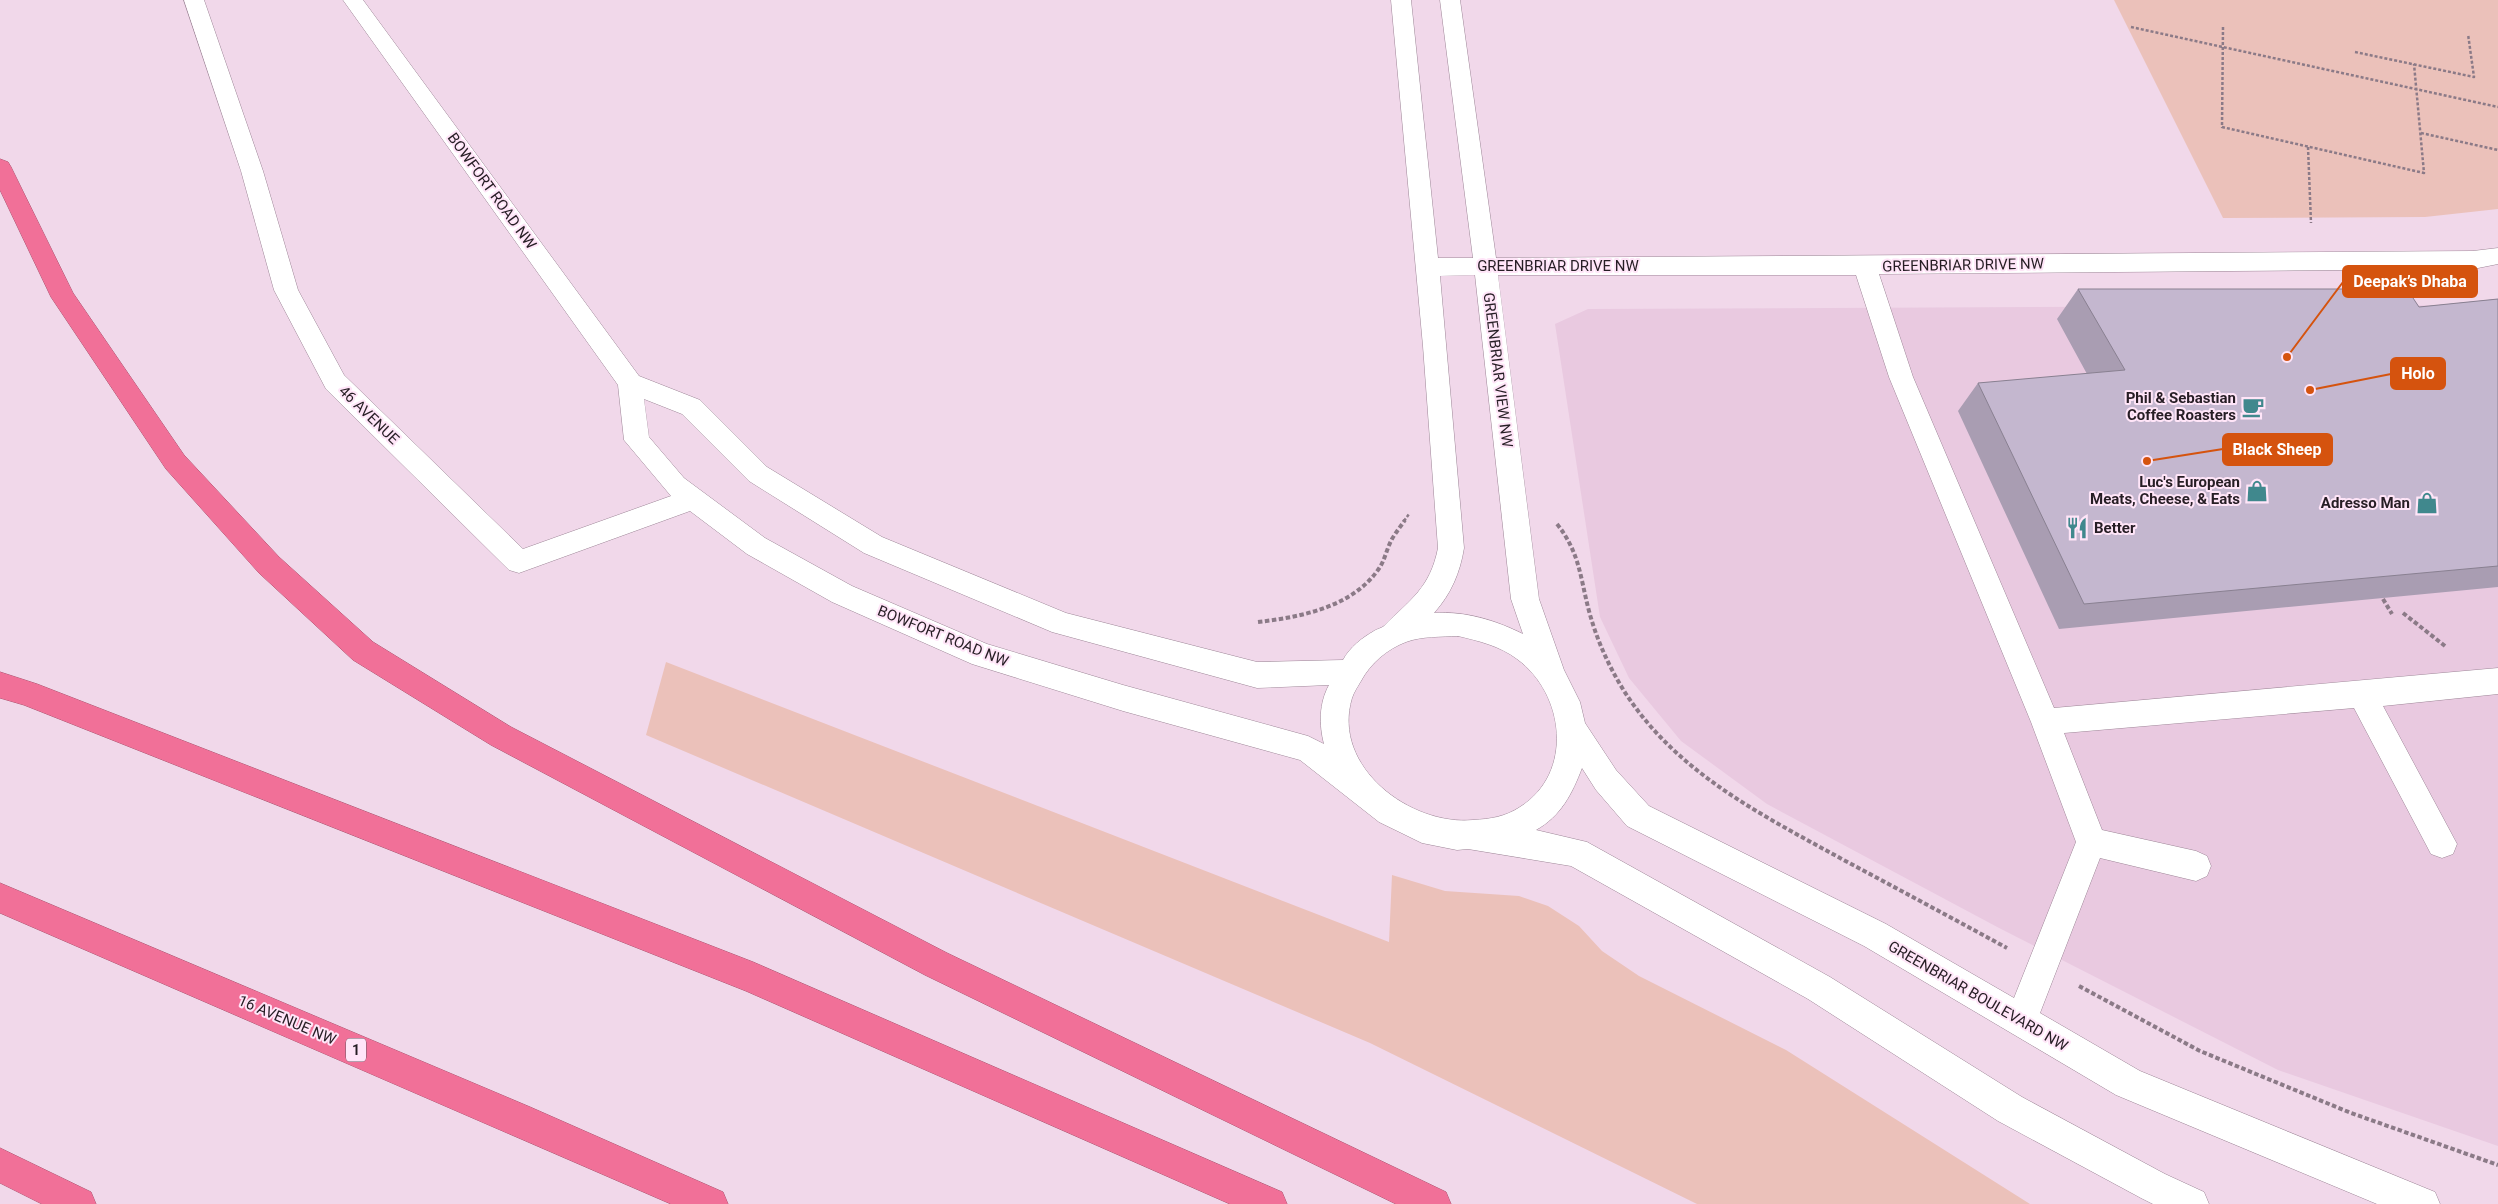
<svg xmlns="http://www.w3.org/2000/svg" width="2498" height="1204" viewBox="0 0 2498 1204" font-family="Roboto,sans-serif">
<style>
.built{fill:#e9c9e0}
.green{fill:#ebc1ba}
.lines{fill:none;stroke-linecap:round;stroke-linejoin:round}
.minor-casing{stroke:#9d8697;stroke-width:1}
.highway-casing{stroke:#aa536f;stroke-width:1}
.path-far1{stroke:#8b7a87;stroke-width:2.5;stroke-dasharray:3 2;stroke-linecap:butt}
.path{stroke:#8b7a87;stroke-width:4;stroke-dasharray:4.5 2.5;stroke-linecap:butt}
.minor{fill:#fff;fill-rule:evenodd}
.highway{fill:#f17098;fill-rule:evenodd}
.wall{fill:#a99db2}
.building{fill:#c4b7cf;stroke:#898091}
.labels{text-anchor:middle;stroke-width:4;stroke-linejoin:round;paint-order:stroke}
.shield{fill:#ffe5f8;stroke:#675964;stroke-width:1}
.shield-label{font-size:14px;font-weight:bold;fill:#261d24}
.street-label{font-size:15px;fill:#261d24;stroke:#ffe5f8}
.poi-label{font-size:15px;font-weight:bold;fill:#261d24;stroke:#ffe5f8;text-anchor:end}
.leader{fill:none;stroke:#d5530e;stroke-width:2}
.callout-dot{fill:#d5530e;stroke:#ffe5f8;stroke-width:2}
.callout{fill:#d5530e;stroke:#d5530e;stroke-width:2}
.callout-label{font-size:16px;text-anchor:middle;font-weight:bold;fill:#fff}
</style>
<rect width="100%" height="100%" fill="#f1d8ea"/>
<!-- built -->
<path class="built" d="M2498,305V1146L2278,1070L2001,929L1767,804L1681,741L1629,678L1600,617L1555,324L1588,309Z"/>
<!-- green -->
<path class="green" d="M2114,0H2498V209L2425,217L2223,218Z
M666,662L1389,942L1392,875L1445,891L1519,896L1548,906L1579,926L1602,951L1639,976L1786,1050L2030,1204H1697L1370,1043L646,735Z"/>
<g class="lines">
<!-- minor casing -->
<g class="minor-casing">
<path id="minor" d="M184,0H204L263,171L298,290L344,375L523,549L671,496L624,440L618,385L343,0H363L639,376L700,400L767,467L882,537L1066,613L1257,662L1343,660C1350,647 1362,638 1374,631C1377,629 1382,628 1384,626C1411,599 1430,588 1438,548L1423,346L1391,0H1411L1438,258H1473L1440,0H1460L1496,258L2473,251L2498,248V264L2473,269L1879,274L1913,377L2054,708L2498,668V694L2383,706L2457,844L2453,854L2442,858L2431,854L2354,708L2064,733L2102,830L2196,851L2207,856L2211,866L2207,876L2196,881L2100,858L2040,1013L2140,1071L2435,1192L2440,1204H2377L2116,1095L1864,946L1627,826L1596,790L1582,768C1572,794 1561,816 1536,830L1587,842L1830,977L2022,1097L2165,1174L2204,1192L2209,1204H2153L2141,1198L1998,1121L1808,999L1571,866L1468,849L1457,850L1422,843L1379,822L1300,760L1123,711L972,664L832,602L747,554L690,511L519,573L509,570L326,389L274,290L241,171ZM1475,275L1511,599L1523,634C1495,620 1465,611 1434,613C1451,594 1460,573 1464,548L1440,276ZM1498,275H1856L1889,377L2031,722L2076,842L2014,998L1886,924L1649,806L1616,770L1585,723L1580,702L1564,670L1539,599ZM644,399L682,414L749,481L864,553L1052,632L1257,688L1329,685C1319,703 1319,725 1324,744L1308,736L1123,685L987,644L852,586L765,538L684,478L649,437ZM1458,636C1479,641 1500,646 1517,659C1565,694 1574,773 1520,807C1505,817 1490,819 1473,820C1411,826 1331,767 1352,698C1354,692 1358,686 1361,681C1370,664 1387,649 1406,642C1422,636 1441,637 1458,636Z"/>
</g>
<!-- highway casing -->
<g class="highway-casing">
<path id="highway" d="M0,159L8,162L11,167L73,293L184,455L279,557L373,642L511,727L947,953L1446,1192L1451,1204H1396L925,975L491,745L353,660L259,573L166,469L51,297L0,190Z
M0,672L37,684L753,962L1282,1192L1287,1204H1230L746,991L24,705L0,698Z
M0,883L530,1107L723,1192L728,1204H671L0,913Z
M0,1148L91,1192L96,1204H42L0,1183Z"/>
</g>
<!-- path-far1 -->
<path class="path-far1" d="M2131,27L2498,107
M2223,27L2222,127L2424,173L2414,64
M2355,52L2474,77L2468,34
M2421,133L2498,150
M2308,147L2311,223
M1404,521L1409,514"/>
<!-- path -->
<path class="path" d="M1557,524C1580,553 1580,577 1589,611C1597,641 1610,669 1626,694C1678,773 1760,814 1840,858C1896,888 1952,918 2007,948
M2383,599L2392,614
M2403,613L2445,646
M1258,622C1301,617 1354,607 1380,567C1385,559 1387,548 1392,539C1396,532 1401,526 1405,520
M2079,986L2200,1051L2351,1113L2498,1165"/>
<!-- minor -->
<use href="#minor" class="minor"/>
<!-- highway -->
<use href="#highway" class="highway"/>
</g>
<!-- wall -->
<path class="wall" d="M2078,289L2419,307L2498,299V587L2059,629L1958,411L1978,383L2087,374L2057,319Z"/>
<!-- building -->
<path class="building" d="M2078,289H2407L2419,307L2498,299V566L2084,604L1978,383L2125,370Z"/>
<!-- icons -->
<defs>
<g id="cafe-bare" transform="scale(1.725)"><path d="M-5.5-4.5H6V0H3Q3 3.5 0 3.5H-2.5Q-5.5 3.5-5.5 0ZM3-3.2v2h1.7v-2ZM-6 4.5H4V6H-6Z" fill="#40888d" stroke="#ffe5f8" stroke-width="2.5" paint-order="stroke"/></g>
<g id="shop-bare" transform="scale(1.725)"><path d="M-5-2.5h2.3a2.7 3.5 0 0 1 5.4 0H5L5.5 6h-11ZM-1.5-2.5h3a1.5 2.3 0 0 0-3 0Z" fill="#40888d" stroke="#ffe5f8" stroke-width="2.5" paint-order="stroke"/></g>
<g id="restaurant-bare" transform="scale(1.725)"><path d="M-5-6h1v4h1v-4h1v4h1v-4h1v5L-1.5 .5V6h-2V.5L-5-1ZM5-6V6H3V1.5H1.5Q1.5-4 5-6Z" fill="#40888d" stroke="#ffe5f8" stroke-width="2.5" paint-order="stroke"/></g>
</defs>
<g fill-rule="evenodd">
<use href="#cafe-bare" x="2253" y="407"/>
<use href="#shop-bare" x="2257" y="491"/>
<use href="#shop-bare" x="2427" y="503"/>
<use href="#restaurant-bare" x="2077" y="528"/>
</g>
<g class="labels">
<!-- shield labels -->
<rect class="shield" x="346" y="1038.5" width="20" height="23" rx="4"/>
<g class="shield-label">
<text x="356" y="1055">1</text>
</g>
<!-- street labels -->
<g class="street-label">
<text transform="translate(492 191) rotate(54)" y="5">BOWFORT ROAD NW</text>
<text transform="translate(1963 265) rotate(-1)" y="5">GREENBRIAR DRIVE NW</text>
<text x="1558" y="271">GREENBRIAR DRIVE NW</text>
<text transform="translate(1498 370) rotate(83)" y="5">GREENBRIAR VIEW NW</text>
<text transform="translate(369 415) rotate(44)" y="5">46 AVENUE</text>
<text transform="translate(943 636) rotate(22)" y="5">BOWFORT ROAD NW</text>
<text transform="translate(1978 996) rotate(30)" y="5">GREENBRIAR BOULEVARD NW</text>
<text transform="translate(287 1020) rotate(23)" y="5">16 AVENUE NW</text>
</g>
<!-- poi labels -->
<g class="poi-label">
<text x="2236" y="403">Phil &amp; Sebastian<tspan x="2236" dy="17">Coffee Roasters</tspan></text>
<text x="2240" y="487">Luc's European<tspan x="2240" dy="17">Meats, Cheese, &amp; Eats</tspan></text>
<text x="2410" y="508">Adresso Man</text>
<text x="2094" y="533" text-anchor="start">Better</text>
</g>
</g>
<!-- callouts -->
<path class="leader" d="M2287 357L2343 282M2310 390L2391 374M2147 461L2223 449"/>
<g class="callout-dot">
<circle cx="2287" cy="357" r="5"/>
<circle cx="2310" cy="390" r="5"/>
<circle cx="2147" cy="461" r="5"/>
</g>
<g class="callout">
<rect x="2343" y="266" width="134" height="31" rx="5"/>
<rect x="2391" y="358" width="54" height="31" rx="5"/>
<rect x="2223" y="434" width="109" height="31" rx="5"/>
</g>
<g class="callout-label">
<text x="2410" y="287">Deepak’s Dhaba</text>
<text x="2418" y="379">Holo</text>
<text x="2277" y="455">Black Sheep</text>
</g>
</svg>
